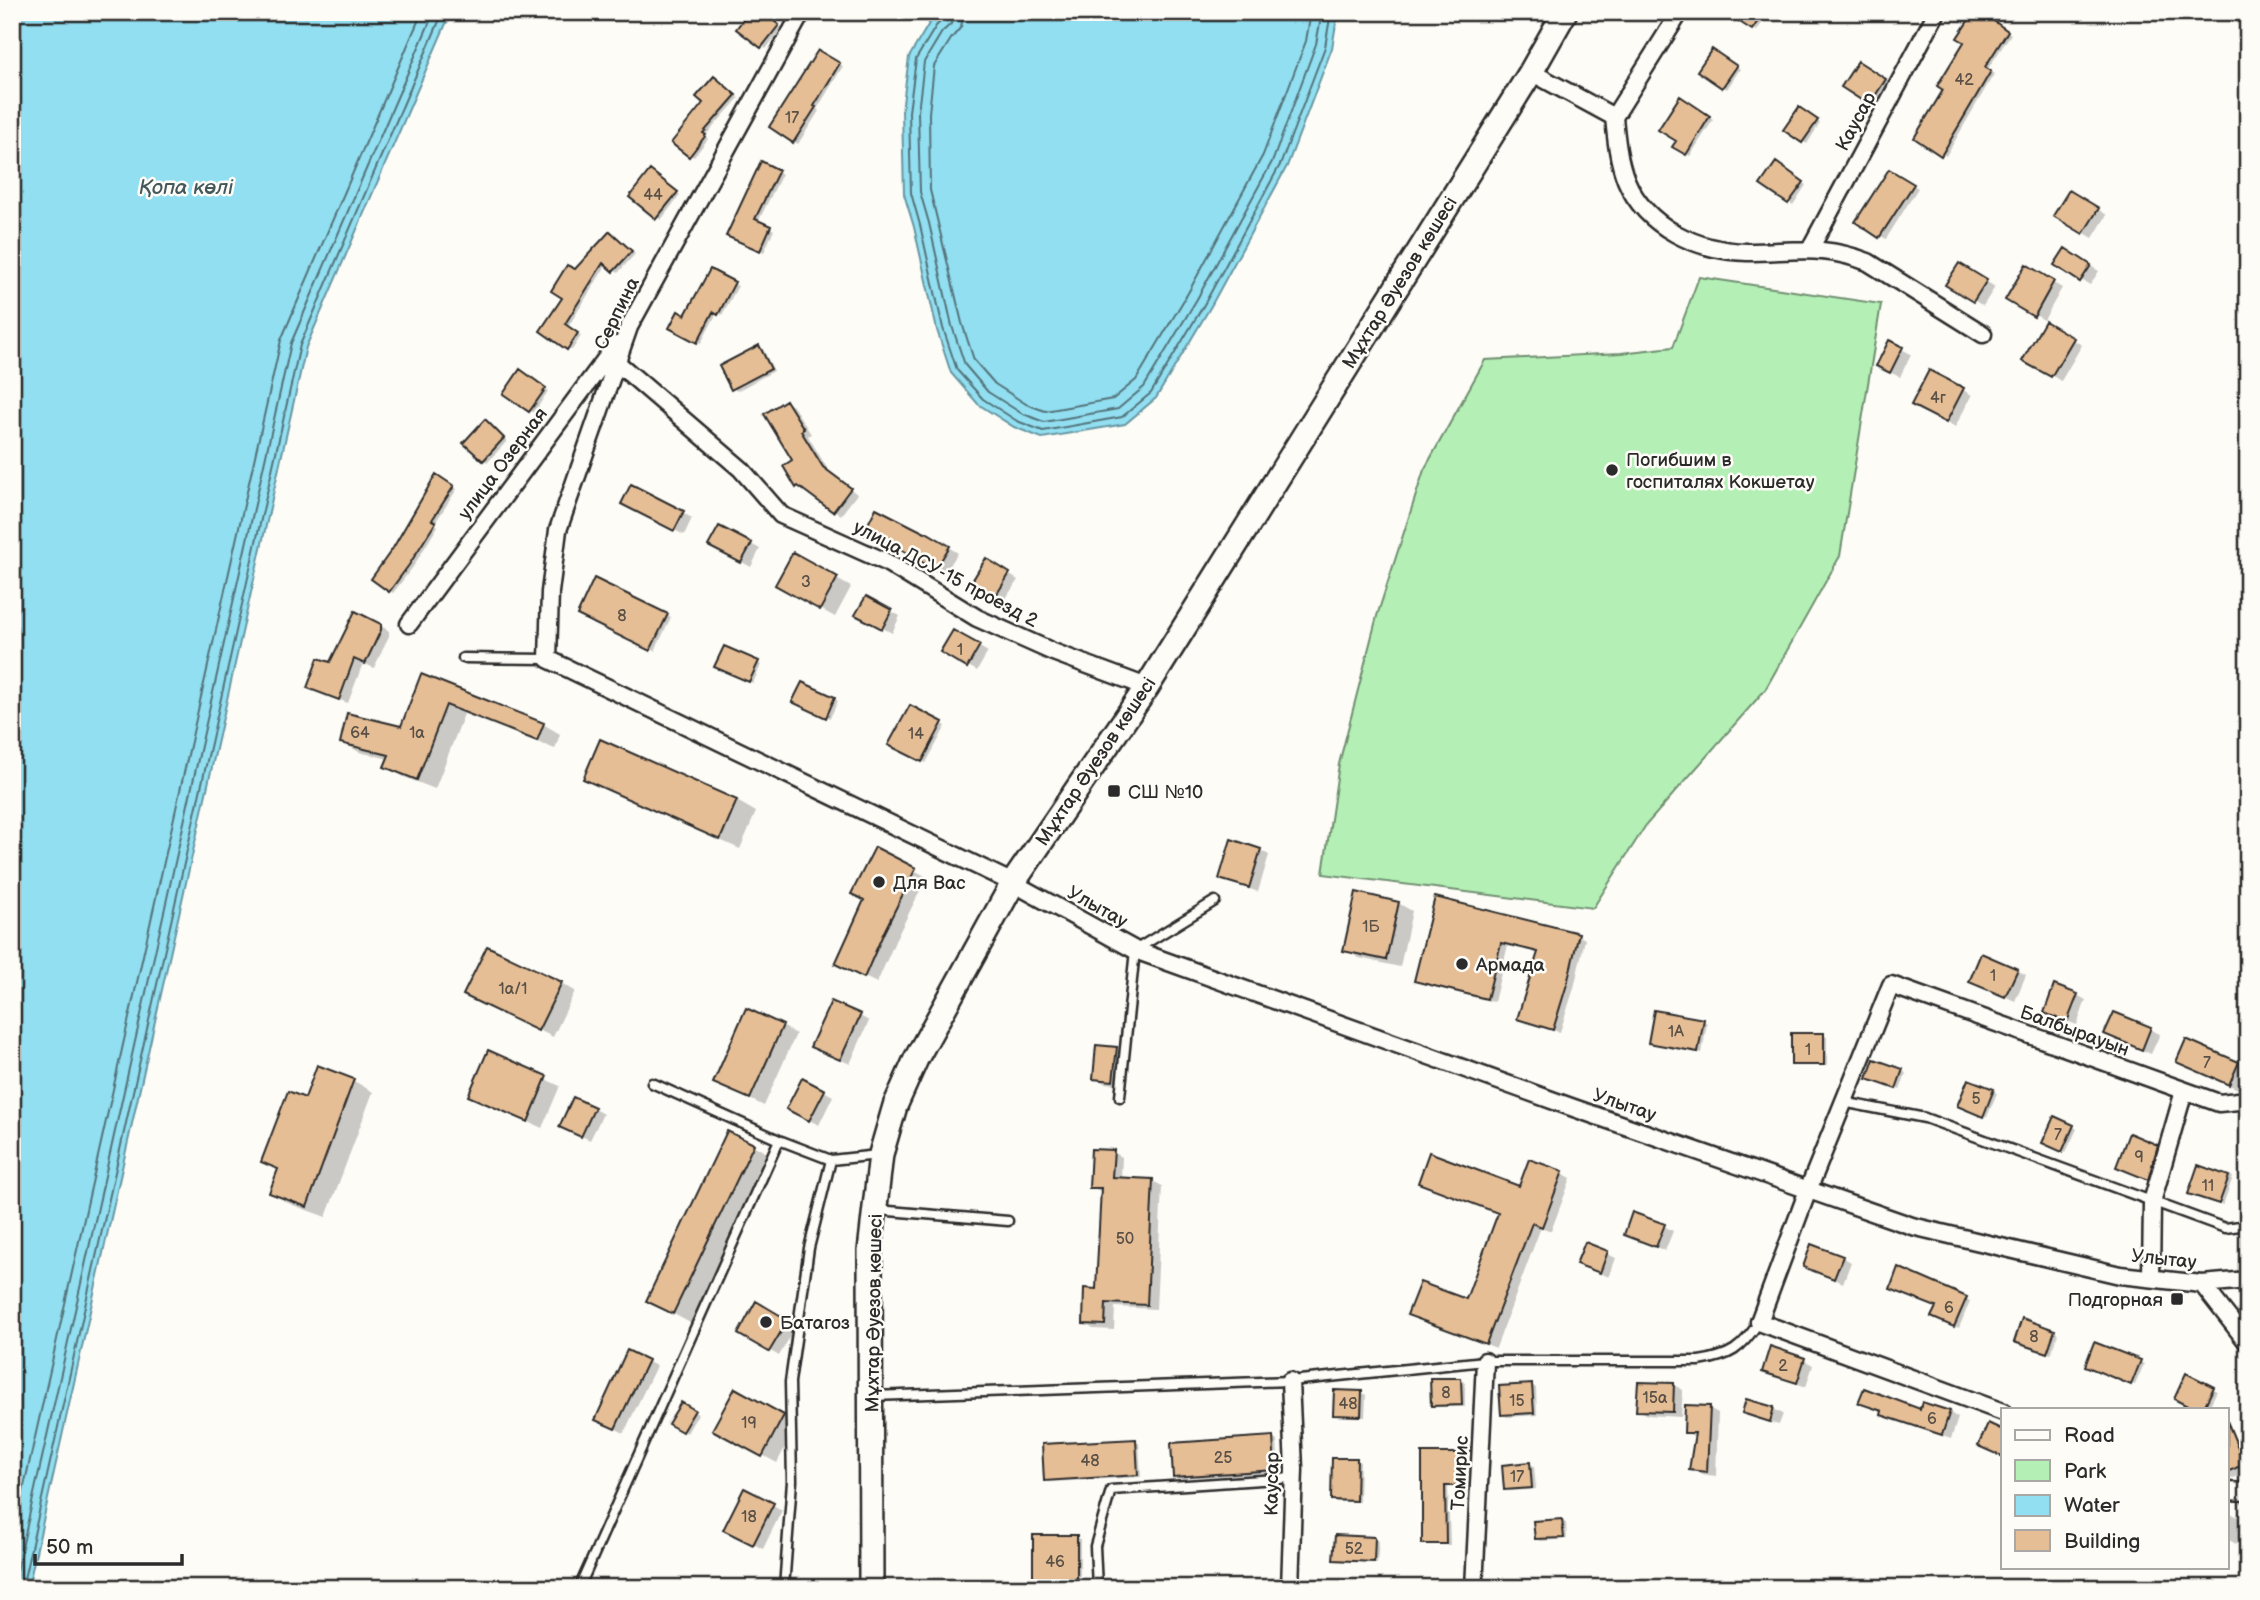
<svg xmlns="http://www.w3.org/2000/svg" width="2260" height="1600" viewBox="0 0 2260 1600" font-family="'Balsamiq Sans',sans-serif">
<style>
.green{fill:#b4f0b6;stroke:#708e70;stroke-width:2}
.water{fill:#91dff1;stroke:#6897a2;stroke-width:2}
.shadow{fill:#0003}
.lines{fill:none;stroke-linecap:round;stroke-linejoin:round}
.shore{stroke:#54737a;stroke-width:2}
.building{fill:#e6be96;stroke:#2b2b2b;stroke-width:2}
.lane-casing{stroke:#2b2b2b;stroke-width:13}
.street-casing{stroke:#2b2b2b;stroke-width:21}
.secondary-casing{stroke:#2b2b2b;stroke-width:28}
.lane{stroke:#fdfcf7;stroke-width:8}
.street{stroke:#fdfcf7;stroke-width:16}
.secondary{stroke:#fdfcf7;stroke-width:23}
.poi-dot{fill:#2b2b2b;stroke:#fdfcf7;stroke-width:2.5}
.labels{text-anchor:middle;stroke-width:5;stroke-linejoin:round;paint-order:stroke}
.number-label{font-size:16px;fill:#5a5046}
.street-label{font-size:19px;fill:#2b2b2b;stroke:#fdfcf7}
.poi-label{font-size:19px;fill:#2b2b2b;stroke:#fdfcf7;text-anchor:start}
.water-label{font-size:21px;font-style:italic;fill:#44585c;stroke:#fdfcf7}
</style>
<rect width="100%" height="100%" fill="#fdfcf7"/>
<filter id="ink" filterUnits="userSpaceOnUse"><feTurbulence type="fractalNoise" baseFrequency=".0143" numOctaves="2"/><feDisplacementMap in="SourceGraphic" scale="14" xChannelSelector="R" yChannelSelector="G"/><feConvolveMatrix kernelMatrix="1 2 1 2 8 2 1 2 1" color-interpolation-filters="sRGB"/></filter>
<g filter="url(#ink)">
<!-- green -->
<path class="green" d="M1699,277L1881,304L1840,556L1765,690L1646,825L1593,908L1323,874L1339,764L1377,616L1424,470L1485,360L1621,353L1673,347Z"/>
<!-- water -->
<path class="water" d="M12,12H451L306,347L28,1588H12Z
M941,12H1338L1332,48L1287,166L1211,306L1156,398L1125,424L1042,438L1014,427L978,404L951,373L937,330L914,227L904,194L902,111L909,57L930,22Z"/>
<!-- shadow -->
<path class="shadow" d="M761,12L782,28L766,49L739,29Z
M1736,12H1769L1757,31L1733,16Z
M1978,12L2011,34L1987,70L1994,74L1946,156L1916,138L1946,90Z
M1713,51L1740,69L1727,89L1699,71Z
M819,52L843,66L817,109L819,111L798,144L771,127Z
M1859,63L1889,82L1874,106L1844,87Z
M718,80L739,98L705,136L708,139L694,157L690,155L705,102Z
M1680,98L1713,120L1690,156L1675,146L1678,141Z
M1799,110L1820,123L1807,144L1786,130Z
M762,163L782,174L758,222L774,230L764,252L732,238Z
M1776,165L1806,185L1793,205L1762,184Z
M1890,171L1918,188L1886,239L1857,221Z
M654,174L680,195L661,220L657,217Z
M2070,192L2107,215L2093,238L2056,216Z
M614,235L635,254L618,273L607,264L568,327L581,336L572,350L542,330Z
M2065,251L2099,271L2090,285L2056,265Z
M1960,265L1995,287L1983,306L1948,284Z
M2026,267L2062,288L2044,320L2007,299Z
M710,271L738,286L722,315L717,313L701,343L672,328L686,317Z
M2045,324L2082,345L2061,381L2025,360Z
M1890,343L1911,354L1900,377L1887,371Z
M759,347L763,349L774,371L737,391L733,388Z
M520,372L548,391L534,413L505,393Z
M1963,390L1972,395L1955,427L1922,409Z
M786,402L793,406L811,434L808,436L830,473L857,494L841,515L806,490L797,487Z
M489,424L507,441L488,462L484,460Z
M437,476L457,489L435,523L438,526L413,567L393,593L390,591L394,549Z
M632,486L692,518L684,535L632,508Z
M865,533L927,534L958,553L944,574L901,547L899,551Z
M751,544L760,549L751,567L711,545Z
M793,555L851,587L835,617L777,585Z
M987,561L1018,580L1004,601L974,582Z
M595,581L671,617L655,651L579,615Z
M866,598L900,616L892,633L858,615Z
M380,625L389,631V636L374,668L363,663L348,703L318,692L331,665Z
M954,632L988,652L977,671L943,651Z
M758,663L761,665L753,683L720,668Z
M422,677L543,724L560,734L555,749L464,714L435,789L404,777L386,767L389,759L359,752L342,742L402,728Z
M834,698L838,701L830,718L798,704Z
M911,707L946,726L926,763L891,744Z
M601,742L737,801L756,812L740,849L604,789L585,778Z
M875,849L927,877L896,939L877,983L849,970Z
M1260,850L1269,855L1258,892L1221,878Z
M1436,899L1578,935L1585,939L1574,988L1560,1032L1526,1022L1539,953L1508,945L1494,1002L1423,984L1416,980Z
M1398,903L1412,911L1400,967L1359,958L1345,950Z
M2017,970L2026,975L2015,1001L1978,984Z
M561,983L575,991L553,1037L480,1002Z
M2077,995L2086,1000L2077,1025L2055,1017Z
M2115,1014L2160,1034L2151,1054L2116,1039Z
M860,1016L869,1021L850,1064L821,1051Z
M1703,1021L1707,1023L1702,1053L1650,1042Z
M782,1026L796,1034L764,1106L715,1082Z
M1823,1035L1827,1037V1066H1797L1793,1064Z
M1116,1049L1125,1054L1122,1085L1104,1083L1095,1078Z
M489,1053L560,1086L542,1128L470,1095Z
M2238,1063L2247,1068L2238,1089L2187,1066Z
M318,1068L354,1081L373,1092L326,1217L290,1204L271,1193L279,1171L264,1162L306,1100Z
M1902,1071L1906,1073L1900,1090L1873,1080Z
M824,1091L833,1096L819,1125L797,1114Z
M1993,1091L1997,1093L1987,1117L1963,1108Z
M594,1109L603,1114L590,1140L570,1131Z
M2248,1119V1137L2245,1120Z
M2073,1126L2077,1129L2066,1152L2048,1144Z
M753,1145L772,1156L692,1324L648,1300Z
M2157,1146L2161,1148L2152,1180L2122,1168Z
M1113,1152L1122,1157L1121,1179L1153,1181L1162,1186L1156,1309L1115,1307L1114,1330L1093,1329L1084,1323L1098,1291L1102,1192L1091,1187Z
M1562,1173L1571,1178L1551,1231L1541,1227L1496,1348L1410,1314L1467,1302L1500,1214L1420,1182L1520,1188Z
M2229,1175L2233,1177L2223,1205L2194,1195L2196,1177Z
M1664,1226L1673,1231L1665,1251L1626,1234Z
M1586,1244L1616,1258L1609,1277L1578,1264Z
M1842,1257L1851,1262L1843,1283L1805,1266Z
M1966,1299L1970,1301L1959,1328L1937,1319Z
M757,1304L796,1326L779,1356L740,1333Z
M2054,1331L2058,1334L2051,1354L2020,1343Z
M1804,1360L1813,1365L1806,1387L1764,1371Z
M647,1361L656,1366L624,1433L606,1424Z
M2140,1362L2144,1364L2135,1385L2091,1368Z
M2187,1376L2217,1391L2208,1409H2197L2176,1399Z
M1461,1379L1465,1382V1407H1436L1433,1405Z
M1532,1385L1536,1388L1537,1415L1507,1417L1503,1414Z
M1674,1385L1683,1390L1681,1417L1647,1415L1638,1410Z
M736,1390L797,1424L777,1463L715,1429Z
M1362,1393L1366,1395L1365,1417L1339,1416L1335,1414Z
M1747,1401L1774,1409L1783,1414L1779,1425L1753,1418L1744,1413Z
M1860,1403L1921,1411L1949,1412L1958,1418L1951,1439L1892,1419L1883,1413Z
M681,1405L698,1414L687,1433L671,1424Z
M1709,1408L1718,1413L1716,1476L1700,1474L1691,1469L1696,1438L1686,1432Z
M1273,1438L1277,1441L1279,1472L1179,1478L1175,1476Z
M1135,1441L1139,1443L1141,1477L1049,1482L1045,1480Z
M2236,1445L2245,1450L2248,1456V1472L2231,1479L2227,1477V1449Z
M1457,1455L1461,1457V1487H1448L1450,1545H1427L1423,1543Z
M1356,1460L1360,1462L1359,1502H1337L1333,1499Z
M1530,1464L1534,1466L1536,1489L1510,1491L1506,1489Z
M745,1490L782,1510L763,1549L734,1534Z
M2227,1511L2247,1522L2236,1544L2227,1539Z
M1562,1521L1566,1523L1567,1539L1540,1541L1536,1538Z
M1076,1537L1080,1539V1588H1035Z
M1375,1539L1379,1541L1377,1563L1339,1561L1335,1559Z
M2248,1581V1588H2237L2236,1583Z"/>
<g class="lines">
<!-- shore -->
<path class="shore" d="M945,12L943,19L936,26L916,59L909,112L911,193L920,225L943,328L957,370L983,399L1017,421L1043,431L1122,417L1151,393L1205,303L1281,163L1325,47L1331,12
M953,12L951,24L942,32L924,62L918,112L920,192L929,223L952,326L965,365L988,392L1021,413L1044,422L1118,409L1144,387L1197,299L1273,160L1316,44L1322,12
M964,12L961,27L951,39L934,66L929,113L930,190L962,323L974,360L995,384L1026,404L1045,411L1113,399L1136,380L1188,293L1263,155L1306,41L1311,12
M12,1540L281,340L422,12
M13,1588L291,343L434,12
M22,1588L300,345L443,12"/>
</g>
<!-- building -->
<path class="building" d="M749,12H763L779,25L761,48L736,29Z
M1724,12H1764L1752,30Z
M1974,12H1981L2008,31L1985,67L1991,71L1941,156L1914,138L1943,90L1937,86L1964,42L1957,38Z
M1712,49L1737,66L1722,88L1697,71Z
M818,50L840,63L814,106L816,107L793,143L769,127Z
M1858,61L1886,79L1869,105L1841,87Z
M714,76L736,95L703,133L706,135L689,157L671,143L703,103L696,97Z
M1680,96L1710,116L1686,155L1672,147L1676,141L1658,130Z
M1799,107L1818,120L1802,143L1783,130Z
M761,161L779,170L755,219L771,226L760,251L726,236Z
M1776,162L1804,182L1788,204L1760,185Z
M1889,169L1914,184L1879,238L1855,222Z
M650,170L678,192L656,219L629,197Z
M2069,190L2099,208L2083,234L2053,216Z
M610,231L632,251L613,272L603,263L565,324L578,333L567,350L540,331L562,298L551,291L567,265L575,269Z
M2065,248L2091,265L2080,282L2054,265Z
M1959,263L1987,280L1973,302L1945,285Z
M2026,264L2054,281L2034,317L2005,300Z
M710,269L735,282L718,315L713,312L697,343L669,328L678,311L685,315Z
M2045,321L2074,338L2051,377L2022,361Z
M1889,340L1903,347L1890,373L1876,366Z
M759,345L771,369L731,390L719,366Z
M520,369L546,388L529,412L503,394Z
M1929,370L1964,388L1946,423L1911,405Z
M786,400L804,429L801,431L823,467L851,488L833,512L798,486L796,488L783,466L792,460L764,414Z
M485,419L504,438L483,461L463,443Z
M436,474L454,486L432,520L436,522L409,565L389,592L371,579L393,548Z
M631,484L684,511L674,531L621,504Z
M876,508L925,533L926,532L950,546L935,570L891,543L889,547L863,534Z
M719,526L752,543L741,563L708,546Z
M793,552L838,577L820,610L775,585Z
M986,558L1010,573L995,597L971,583Z
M594,578L668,614L650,651L577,615Z
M866,596L892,610L882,629L855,615Z
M355,611L381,624V630L365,664L354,659L339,700L307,688L318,658L330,662Z
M953,630L980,645L967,668L940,652Z
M724,646L759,661L749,682L714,667Z
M421,674L544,723L537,741L446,705L417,780L384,767L389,755L340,743L347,713L401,726Z
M802,682L835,697L826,718L792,702Z
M910,705L943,722L922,762L888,745Z
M600,739L737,800L720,840L583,779Z
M1231,839L1261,849L1249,888L1219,879Z
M875,847L916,868L884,932L864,978L835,964L864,900L851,894Z
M1356,892L1399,902L1386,960L1343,951Z
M1435,897L1579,933L1567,984L1553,1030L1517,1019L1538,952L1501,943L1487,999L1414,981Z
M487,946L562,982L538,1031L463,995Z
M1981,953L2018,969L2005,997L1969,982Z
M2054,985L2078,994L2067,1022L2044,1013Z
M831,1001L861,1014L840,1060L810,1047Z
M746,1008L783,1025L750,1099L713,1083Z
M1654,1010L1704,1019L1698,1052L1648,1043Z
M2114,1012L2151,1027L2142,1050L2104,1034Z
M1791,1033H1824V1065H1791Z
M2186,1039L2239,1062L2229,1085L2176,1062Z
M1096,1045L1117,1047L1113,1081L1093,1079Z
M488,1050L547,1076L528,1122L468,1096Z
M1874,1059L1903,1069L1896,1089L1867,1079Z
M317,1065L354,1079L307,1207L269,1193L278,1169L261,1162L288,1091L305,1098Z
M802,1078L825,1090L809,1121L786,1109Z
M1968,1079L1994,1089L1983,1117L1957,1106Z
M573,1097L595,1107L581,1137L559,1127Z
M2054,1116L2074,1125L2062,1152L2042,1143Z
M727,1131L754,1144L673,1314L646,1301Z
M2129,1133L2158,1145L2148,1180L2116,1167Z
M1091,1149L1114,1150L1112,1177L1153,1179L1147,1305L1106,1303L1105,1325L1083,1324L1084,1288L1096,1289L1101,1188H1089Z
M1429,1152L1519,1186L1529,1159L1563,1171L1542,1227L1532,1223L1486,1344L1407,1315L1420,1282L1466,1299L1498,1213L1418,1183Z
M2198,1165L2229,1176L2219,1204L2188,1194Z
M1632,1212L1665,1224L1656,1247L1624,1235Z
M1585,1242L1608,1251L1600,1273L1576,1264Z
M1811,1244L1843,1256L1834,1279L1803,1267Z
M1898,1267L1967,1297L1954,1327L1931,1317L1936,1307L1890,1289Z
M756,1301L788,1320L769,1352L738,1334Z
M2022,1318L2055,1330L2047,1353L2014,1342Z
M2094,1342L2141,1360L2131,1385L2085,1366Z
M1770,1346L1805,1358L1797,1383L1762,1372Z
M627,1350L648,1360L615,1429L595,1420Z
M2186,1373L2214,1387L2203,1409H2193L2174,1399Z
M1430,1378H1461L1462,1405L1431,1406Z
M1638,1382L1674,1383L1673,1412L1636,1411Z
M1532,1384L1534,1413L1501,1415L1499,1386Z
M735,1388L784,1415L762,1457L712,1430Z
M1864,1388L1920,1409L1922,1402L1950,1411L1942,1435L1881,1415L1882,1411L1858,1403Z
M1334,1390L1362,1391L1361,1416L1333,1415Z
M1746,1399L1774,1407L1770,1422L1742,1413Z
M681,1402L695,1410L682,1432L668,1424Z
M1685,1405L1710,1406L1707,1472L1689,1470L1695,1433H1684Z
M2227,1421L2245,1464L2227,1472Z
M1988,1423L2003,1430V1457L1978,1446Z
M1273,1436L1275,1470L1173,1477L1171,1443Z
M1136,1439L1138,1475L1044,1481L1042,1444Z
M1422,1453H1457V1486H1445L1446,1544H1422Z
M1332,1458H1357L1356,1501L1331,1500Z
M1530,1462L1532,1488L1504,1490L1502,1465Z
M744,1488L774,1503L753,1545L723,1530Z
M1562,1519L1564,1538L1535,1539L1533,1521Z
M1033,1535H1077V1588H1033Z
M1335,1535L1375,1537L1374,1562L1333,1560Z"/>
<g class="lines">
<!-- lane casing -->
<g class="lane-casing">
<path id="lane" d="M463,658L548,659
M652,1083L779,1140
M1120,1097L1135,950L1215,901
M1843,1102L1925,1118L2225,1228L2248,1225
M877,1210L1008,1221
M873,1396L1290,1381L1485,1361H1699C1731,1356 1741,1349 1759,1322
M579,1588L779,1140L831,1160L878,1155
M784,1588L792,1481L790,1382L809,1248L831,1160
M1097,1588L1095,1546L1111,1490L1293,1478"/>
</g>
<!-- street casing -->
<g class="street-casing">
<path id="street" d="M802,12L629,327L558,530L550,592L548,659L1013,883L1135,950L1571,1107L1912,1226L2120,1275L2202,1284L2248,1280
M1531,72L1614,117C1616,138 1618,160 1626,180C1646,228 1698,251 1747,252C1794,252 1822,244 1868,262L1983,334
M1614,117L1680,12
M1810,249L1937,12
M615,361L741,469L781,515L886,562L977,618L1053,652L1147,687
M409,624L616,345
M2151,1278L2152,1202L2184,1091
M2202,1284L2248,1343
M2003,1412L1759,1322L1808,1190L1891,985L2219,1103L2248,1100
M2227,1491L2248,1492
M1290,1588L1294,1469L1290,1381
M1474,1588L1485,1361"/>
</g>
<!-- secondary casing -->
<g class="secondary-casing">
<path id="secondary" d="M871,1588L870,1251L881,1154L895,1106L916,1059L1013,883L1147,687L1531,72L1565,12"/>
</g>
<!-- lane -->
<use href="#lane" class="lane"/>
<!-- street -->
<use href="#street" class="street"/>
<!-- secondary -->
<use href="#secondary" class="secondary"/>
</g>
</g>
<!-- markers -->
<g class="poi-dot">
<circle cx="1612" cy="470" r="7"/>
<rect x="1107" y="784" width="14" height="14" rx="3.5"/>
<circle cx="879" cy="882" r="7"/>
<circle cx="1462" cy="964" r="7"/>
<rect x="2170" y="1292" width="14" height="14" rx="3.5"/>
<circle cx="766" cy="1322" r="7"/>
</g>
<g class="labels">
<!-- number labels -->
<g class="number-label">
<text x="1964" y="85">42</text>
<text x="792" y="123">17</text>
<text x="653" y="200">44</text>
<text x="1938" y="403">4г</text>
<text x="806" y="587">3</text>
<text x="622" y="621">8</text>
<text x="960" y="655">1</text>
<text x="360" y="738">64</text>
<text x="417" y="738">1а</text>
<text x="916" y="739">14</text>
<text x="1371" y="932">1Б</text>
<text x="1993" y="981">1</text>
<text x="513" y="994">1а/1</text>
<text x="1676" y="1037">1А</text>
<text x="1808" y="1055">1</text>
<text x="2207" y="1068">7</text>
<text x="1976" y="1104">5</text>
<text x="2058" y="1140">7</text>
<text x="2139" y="1162">9</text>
<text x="2208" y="1191">11</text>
<text x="1125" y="1244">50</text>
<text x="1949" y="1313">6</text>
<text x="2034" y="1342">8</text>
<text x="1783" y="1371">2</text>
<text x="1446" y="1398">8</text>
<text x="1655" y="1403">15а</text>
<text x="1517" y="1406">15</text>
<text x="1348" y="1409">48</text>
<text x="1932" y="1424">6</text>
<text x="749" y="1428">19</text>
<text x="1223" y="1463">25</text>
<text x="1090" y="1466">48</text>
<text x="1517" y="1482">17</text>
<text x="749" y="1522">18</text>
<text x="1354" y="1554">52</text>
<text x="1055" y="1567">46</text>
</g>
<!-- street labels -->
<g class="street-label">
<text transform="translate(1855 121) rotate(-62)" y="7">Каусар</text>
<text transform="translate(1399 282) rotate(-58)" y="7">Мұхтар Әуезов көшесі</text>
<text transform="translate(616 313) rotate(-64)" y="7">Серпина</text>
<text transform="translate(502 463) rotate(-53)" y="7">улица Озерная</text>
<text transform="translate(946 573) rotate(28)" y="7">улица ДСУ-15 проезд 2</text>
<text transform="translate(1095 761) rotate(-56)" y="7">Мұхтар Әуезов көшесі</text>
<text transform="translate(1098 906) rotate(29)" y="7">Улытау</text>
<text transform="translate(2075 1030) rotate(20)" y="7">Балбырауын</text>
<text transform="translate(1625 1104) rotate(19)" y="7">Улытау</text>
<text transform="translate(2164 1258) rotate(6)" y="7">Улытау</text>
<text transform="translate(873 1313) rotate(-89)" y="7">Мұхтар Әуезов көшесі</text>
<text transform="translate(1459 1473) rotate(-87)" y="7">Томирис</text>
<text transform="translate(1271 1484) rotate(-89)" y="7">Каусар</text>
</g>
<!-- poi labels -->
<g class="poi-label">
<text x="1626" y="466">Погибшим в<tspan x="1626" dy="22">госпиталях Кокшетау</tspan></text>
<text x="1128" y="798">СШ №10</text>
<text x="893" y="889">Для Вас</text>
<text x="1476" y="971">Армада</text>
<text x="2163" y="1306" text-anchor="end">Подгорная</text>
<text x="780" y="1329">Батагоз</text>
</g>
<!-- water labels -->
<g class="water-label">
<text x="186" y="194">Қопа көлі</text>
</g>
</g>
<!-- margin -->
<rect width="2260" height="1600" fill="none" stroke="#fdfcf7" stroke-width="42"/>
<rect x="21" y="21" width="2218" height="1558" fill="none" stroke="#2b2b2b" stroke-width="2.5" filter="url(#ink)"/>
<!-- legend -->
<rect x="2001" y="1408" width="228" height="161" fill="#fdfcf7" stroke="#a9a8a5" stroke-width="2"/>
<rect x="2015" y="1430" width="35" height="10" fill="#fdfcf7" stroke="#a9a8a5" stroke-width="2"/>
<text x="2064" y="1442" font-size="21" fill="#2b2b2b">Road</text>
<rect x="2015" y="1460" width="35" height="21" fill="#b4f0b6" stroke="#a9a8a5" stroke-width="2"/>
<text x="2064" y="1478" font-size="21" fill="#2b2b2b">Park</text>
<rect x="2015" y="1495" width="35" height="21" fill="#91dff1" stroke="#a9a8a5" stroke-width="2"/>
<text x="2064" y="1512" font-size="21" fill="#2b2b2b">Water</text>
<rect x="2015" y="1530" width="35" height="21" fill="#e6be96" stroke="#a9a8a5" stroke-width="2"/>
<text x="2064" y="1548" font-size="21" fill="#2b2b2b">Building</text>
<!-- scale -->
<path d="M35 1554v10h147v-10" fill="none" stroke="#2b2b2b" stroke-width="3.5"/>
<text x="46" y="1554" font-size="21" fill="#2b2b2b" stroke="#fdfcf7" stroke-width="5" paint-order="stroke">50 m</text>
</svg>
